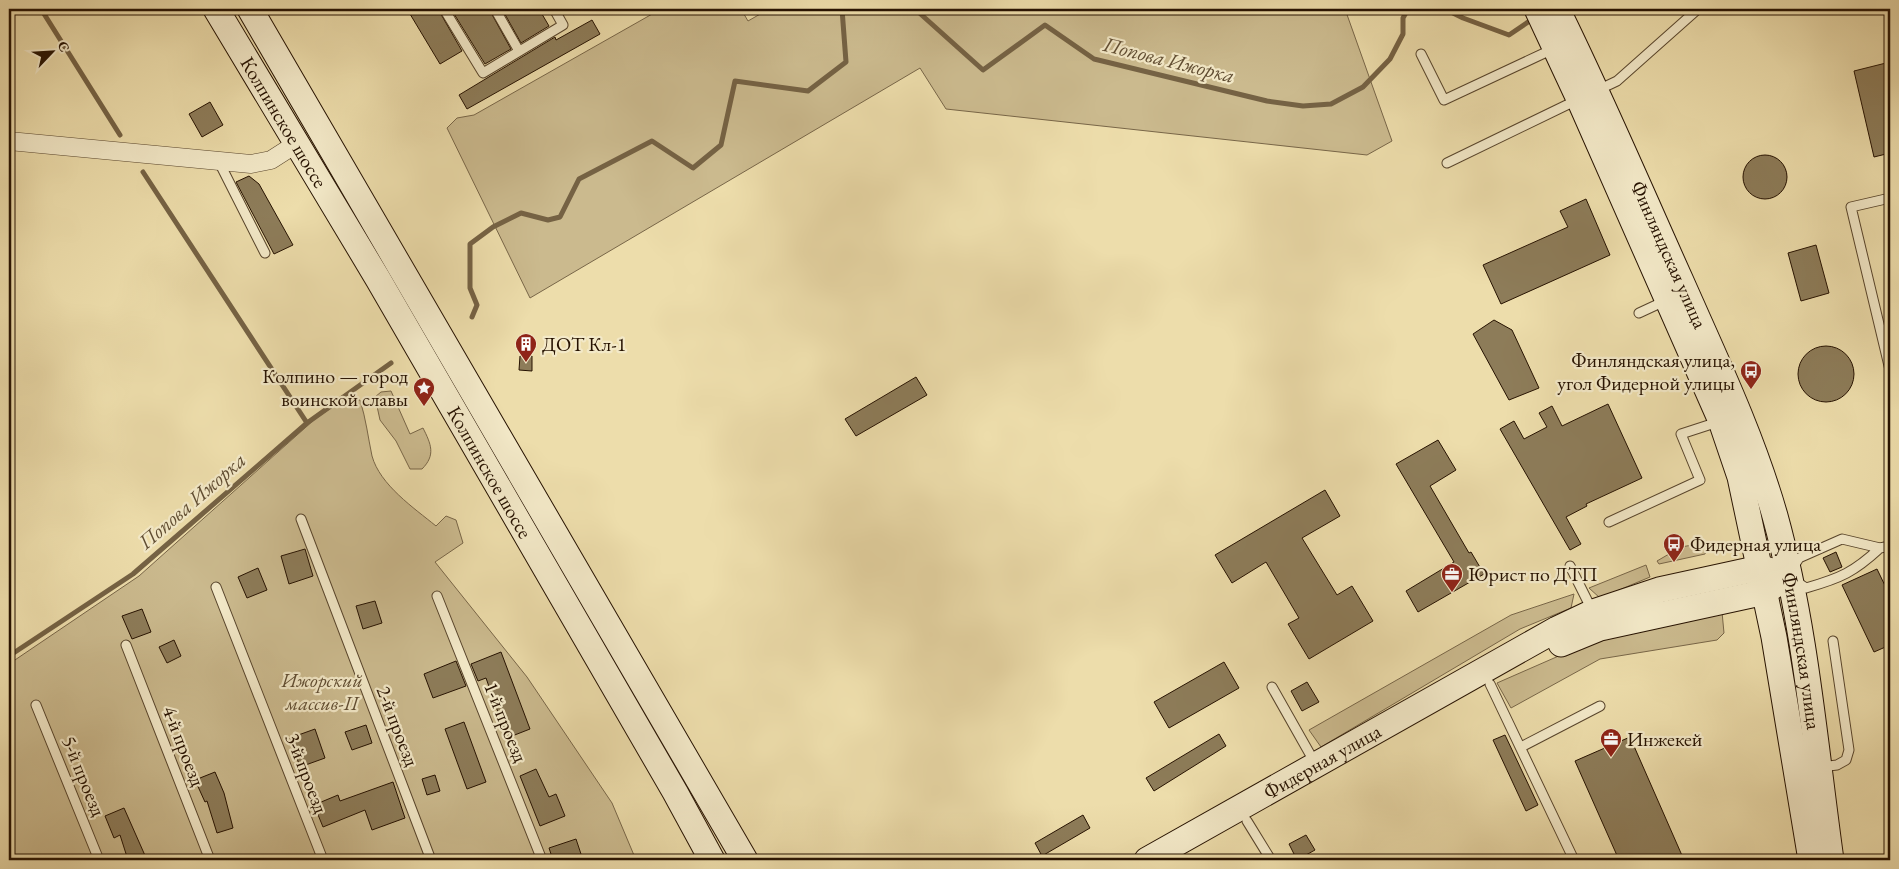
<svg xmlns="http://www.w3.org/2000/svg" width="1899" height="869" viewBox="0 0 1899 869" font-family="'EB Garamond',serif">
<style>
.green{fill:#cbba8e;stroke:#786648}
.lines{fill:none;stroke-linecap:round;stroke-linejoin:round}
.stream{stroke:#756244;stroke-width:5}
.building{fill:#8d7c59;stroke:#261201}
.lane-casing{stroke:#58452c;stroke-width:11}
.street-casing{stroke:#58452c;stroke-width:19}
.secondary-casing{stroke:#261201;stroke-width:27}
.lane{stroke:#f3e9c8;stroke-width:9}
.street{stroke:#f3e9c8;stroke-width:18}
.secondary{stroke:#f3e9c8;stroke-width:25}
.labels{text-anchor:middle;stroke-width:4.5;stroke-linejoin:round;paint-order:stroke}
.street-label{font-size:20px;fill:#261201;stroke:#f3e9c8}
.poi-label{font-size:20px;fill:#261201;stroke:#f3e9c8;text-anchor:start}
.park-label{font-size:20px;font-style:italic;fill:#604d32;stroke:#f3e9c8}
.water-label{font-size:21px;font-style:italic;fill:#614e33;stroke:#f3e9c8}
</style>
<rect width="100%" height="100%" fill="#edddab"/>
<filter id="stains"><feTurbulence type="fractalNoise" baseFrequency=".004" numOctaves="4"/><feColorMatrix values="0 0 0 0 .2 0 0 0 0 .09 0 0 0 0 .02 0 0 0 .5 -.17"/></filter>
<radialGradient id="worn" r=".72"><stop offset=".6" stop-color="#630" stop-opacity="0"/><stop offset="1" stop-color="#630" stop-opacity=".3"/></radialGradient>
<!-- green -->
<path class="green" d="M661,9H741L748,21L769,9H1345L1392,141L1367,155L946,109L920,68L530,298L447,128L457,118L474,115Z
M391,391L410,434L423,428C431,444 436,455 422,469H410L396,441L380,420L375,397L381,392Z
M347,397L360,400C366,419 368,437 372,456C380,485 414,508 436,526L446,516L456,520L463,543L435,562L527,677L612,803L636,860H9V664L139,576L315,419Z
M1704,543L1707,551L1705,554L1659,564L1657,561L1681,547Z
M1646,565L1650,577L1600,598L1589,588Z
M1574,594L1571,608L1520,629L1321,747L1309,730L1511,615Z
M1722,612L1724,633L1717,640L1600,659L1511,708L1497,683L1602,637Z"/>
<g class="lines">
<!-- stream -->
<path class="stream" d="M41,9L120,135
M915,9L983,70L1045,25L1094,59L1267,101L1303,106L1331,104L1363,87L1390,59L1403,34V18L1408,9
M1445,9L1463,18L1509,35L1534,18
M143,172L307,423
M472,317L477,305L470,288V244L493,227L521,213L548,220L560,217L579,179L652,141L693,168L721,145L735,81L808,91L846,62L842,9
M9,656L133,574L307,423L391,363"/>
</g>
<!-- building -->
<path class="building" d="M407,9H438L462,51L440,64Z
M451,9H489L511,49L485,64Z
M502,9H539L549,26L521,43Z
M592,20L600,34L467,109L459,95L555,37L556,40Z
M1890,62V153L1874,157L1854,71Z
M210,102L223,125L202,137L189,114Z
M1743 177a22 22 0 1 1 44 0a22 22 0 1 1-44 0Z
M249,176L259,184L293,245L274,254L236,182Z
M1586,199L1610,255L1501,304L1483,265L1568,227L1560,211Z
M1816,245L1829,293L1801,301L1788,253Z
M1494,320L1512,330L1539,388L1509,400L1473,334Z
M1798 374a28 28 0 1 1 56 0a28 28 0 1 1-56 0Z
M520,356H532V371L519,370Z
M916,377L927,395L856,436L845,419Z
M1608,404L1642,478L1586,504L1587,506L1566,517L1581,544L1570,550L1500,429L1514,421L1524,439L1547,427L1539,413L1552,406L1562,426Z
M1438,440L1456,470L1430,486L1469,553L1471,552L1484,574L1418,612L1406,591L1454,562L1396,464Z
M1325,490L1340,516L1302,538L1337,595L1352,586L1373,621L1309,659L1288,624L1299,618L1266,562L1232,583L1215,555Z
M305,549L313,576L289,584L281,556Z
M1836,552L1842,567L1830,572L1823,558Z
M258,568L267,590L247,598L238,577Z
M1877,569L1890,596V645L1874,652L1842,585Z
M375,601L382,623L363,629L356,606Z
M142,609L151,632L132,639L122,616Z
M174,640L181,656L167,663L159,647Z
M501,652L530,729L507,738L486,678L478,681L471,664Z
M456,661L466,686L433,698L424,674Z
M1224,662L1239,688L1169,728L1154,702Z
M1307,682L1319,702L1302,711L1291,691Z
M464,722L486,782L467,789L445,729Z
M366,725L372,743L352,750L345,732Z
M315,729L325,758L300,767L290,738Z
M1219,734L1226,746L1154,791L1146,778Z
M1505,735L1538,805L1526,811L1493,740Z
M1630,737L1684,860H1619L1575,761Z
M536,769L549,797L556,794L565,816L540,826L520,776Z
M215,772L224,793L233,828L217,833L207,801L205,802L195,780Z
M435,775L440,791L427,795L422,779Z
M393,782L405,818L372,830L365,810L323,827L314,805L338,795L340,801Z
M124,808L147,860H128L120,835L114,838L105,816Z
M1083,815L1090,828L1042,856L1035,843Z
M1306,835L1315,850L1297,860L1289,844Z
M576,839L583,860H553L549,848Z"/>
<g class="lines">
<!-- lane casing -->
<g class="lane-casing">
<path id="lane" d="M444,9L483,73L563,25L554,9
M495,9L519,51
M1421,54L1444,100L1553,49
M1598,90L1617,81L1698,9
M219,162L265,253
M1447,163L1577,100
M1890,198L1851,207L1890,370
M1639,313L1667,300
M301,519L431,860
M1609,522L1700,480L1681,434L1721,421
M1570,566L1592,610
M1792,569L1799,558L1842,539L1880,548L1890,546
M1794,580L1806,588C1841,578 1854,572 1880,548
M216,587L323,860
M437,596L542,860
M126,645L210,860
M1490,684L1574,860
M1272,687L1315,763
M36,705L99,860
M1521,747L1600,706
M1821,767L1837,765L1846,760L1849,750L1833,641
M1247,821L1271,860"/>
</g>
<!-- street casing -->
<g class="street-casing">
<path id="street" d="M9,141L251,164L271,160L296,144"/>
</g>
<!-- secondary casing -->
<g class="secondary-casing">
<g id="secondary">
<path id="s1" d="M216,9L378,279L675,792L712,860"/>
<path d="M250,9L745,860"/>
<path d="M1537,9L1579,99L1721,421L1740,477L1774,637L1811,860"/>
<path id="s2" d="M1557,9C1601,98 1640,190 1681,281C1715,358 1752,435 1775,516C1806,628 1815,746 1831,860"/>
<path d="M1561,644L1600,628L1765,592L1778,583"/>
<path id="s3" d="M1147,860L1557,629L1593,612L1659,590L1760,568L1776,572"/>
</g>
</g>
<!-- lane -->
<use href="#lane" class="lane"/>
<!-- street -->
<use href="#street" class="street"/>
<!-- secondary -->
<use href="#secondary" class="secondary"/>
</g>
<!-- icons -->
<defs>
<g id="building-pin" transform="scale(1.125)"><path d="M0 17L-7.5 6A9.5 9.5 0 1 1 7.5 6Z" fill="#8f2418" stroke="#f3e9c8"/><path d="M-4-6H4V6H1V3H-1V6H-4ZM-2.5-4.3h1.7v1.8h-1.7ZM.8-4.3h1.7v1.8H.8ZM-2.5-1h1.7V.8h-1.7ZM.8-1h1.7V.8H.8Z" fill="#fff"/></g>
<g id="bus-pin" transform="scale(1.125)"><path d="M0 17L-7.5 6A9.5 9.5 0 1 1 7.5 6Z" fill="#8f2418" stroke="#f3e9c8"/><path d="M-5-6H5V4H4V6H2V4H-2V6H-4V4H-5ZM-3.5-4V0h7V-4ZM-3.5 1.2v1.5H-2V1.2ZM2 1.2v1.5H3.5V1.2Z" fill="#fff"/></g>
<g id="sight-pin" transform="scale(1.125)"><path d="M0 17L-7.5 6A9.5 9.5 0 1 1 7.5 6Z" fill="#8f2418" stroke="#f3e9c8"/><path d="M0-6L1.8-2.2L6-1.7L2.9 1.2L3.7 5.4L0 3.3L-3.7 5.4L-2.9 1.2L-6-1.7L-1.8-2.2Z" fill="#fff"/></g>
<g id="office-pin" transform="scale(1.125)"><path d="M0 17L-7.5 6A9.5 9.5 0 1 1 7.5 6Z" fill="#8f2418" stroke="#f3e9c8"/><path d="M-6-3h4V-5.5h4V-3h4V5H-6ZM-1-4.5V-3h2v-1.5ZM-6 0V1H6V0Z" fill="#fff"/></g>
</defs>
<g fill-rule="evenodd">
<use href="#building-pin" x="526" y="344"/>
<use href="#bus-pin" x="1751" y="371"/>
<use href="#sight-pin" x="424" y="388"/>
<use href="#bus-pin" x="1674" y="544"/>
<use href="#office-pin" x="1452" y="574"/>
<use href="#office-pin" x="1611" y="739"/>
</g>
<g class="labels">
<!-- street labels -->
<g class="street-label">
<text dy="7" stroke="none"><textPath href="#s1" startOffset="132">Колпинское шоссе</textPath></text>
<text dy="7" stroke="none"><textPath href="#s2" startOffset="270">Финляндская улица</textPath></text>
<text dy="7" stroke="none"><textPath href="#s1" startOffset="538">Колпинское шоссе</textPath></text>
<text dy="7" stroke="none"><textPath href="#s2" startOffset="690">Финляндская улица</textPath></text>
<text transform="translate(506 722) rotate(68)" y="7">1-й проезд</text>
<text transform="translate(398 726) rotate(69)" y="7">2-й проезд</text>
<text transform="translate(184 746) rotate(69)" y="7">4-й проезд</text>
<text dy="7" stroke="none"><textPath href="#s3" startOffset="201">Фидерная улица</textPath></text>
<text transform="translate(307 773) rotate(69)" y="7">3-й проезд</text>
<text transform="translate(84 776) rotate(68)" y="7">5-й проезд</text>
</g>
<!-- poi labels -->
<g class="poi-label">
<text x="542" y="351">ДОТ Кл-1</text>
<text x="1735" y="367" text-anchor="end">Финляндская улица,<tspan x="1735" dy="23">угол Фидерной улицы</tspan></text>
<text x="408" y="383" text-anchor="end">Колпино — город<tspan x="408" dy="23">воинской славы</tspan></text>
<text x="1690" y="551">Фидерная улица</text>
<text x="1468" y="581">Юрист по ДТП</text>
<text x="1627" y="746">Инжекей</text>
</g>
<!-- park labels -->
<g class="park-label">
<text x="322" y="687">Ижорский<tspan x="322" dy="23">массив-II</tspan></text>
</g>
<!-- water labels -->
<g class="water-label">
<text transform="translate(1169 60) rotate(14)" y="7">Попова Ижорка</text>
<text transform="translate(192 501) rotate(-41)" y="7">Попова Ижорка</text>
</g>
</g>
<!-- margin -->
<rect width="1899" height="869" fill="none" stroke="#edddab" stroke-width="30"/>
<rect x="10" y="10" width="1879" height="849" fill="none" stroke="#261201" stroke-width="2.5"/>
<rect x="15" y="15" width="1869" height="839" fill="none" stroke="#261201"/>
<!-- north arrow -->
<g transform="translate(52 52) rotate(65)" stroke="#f3e9c8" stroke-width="4" paint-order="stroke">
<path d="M0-4L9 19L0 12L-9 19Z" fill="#261201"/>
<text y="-8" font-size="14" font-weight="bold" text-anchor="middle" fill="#261201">С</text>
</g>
<rect width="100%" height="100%" filter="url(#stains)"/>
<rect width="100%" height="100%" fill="url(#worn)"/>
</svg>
